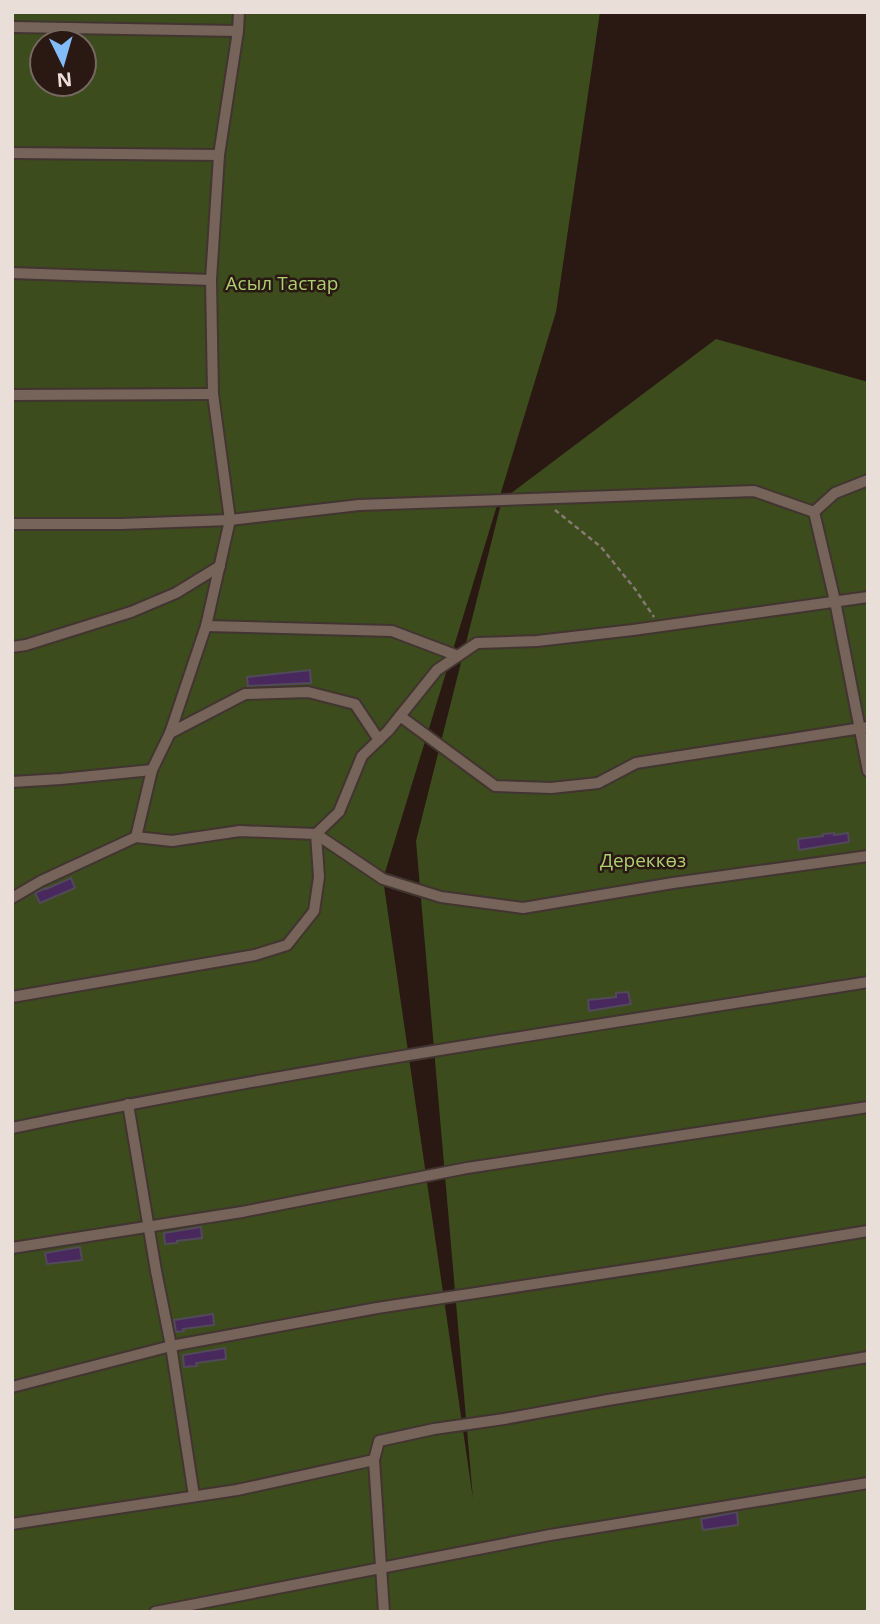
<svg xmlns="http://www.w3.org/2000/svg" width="880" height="1624" viewBox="0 0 880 1624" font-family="'Open Sans',sans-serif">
  <rect width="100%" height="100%" fill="#291912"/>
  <path fill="#3d4c1d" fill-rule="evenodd" d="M12,12H600L556,312L383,879L473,1499L416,841L502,500L716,339L868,382V1612H12ZM42,42H84V84H42Z"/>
  <g fill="#49295d" stroke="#524959" stroke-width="2">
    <polygon points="310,670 311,683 248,686 247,677"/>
    <polygon points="834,833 834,835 848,833 849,842 799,850 798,839 823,836 823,834"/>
    <polygon points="71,878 75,888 40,903 35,893 46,888 46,889"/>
    <polygon points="628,992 631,1004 589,1011 588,1000 616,997 616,993"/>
    <polygon points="201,1227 202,1238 177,1241 177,1243 165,1244 164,1233"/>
    <polygon points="80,1247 82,1260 47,1264 45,1253"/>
    <polygon points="213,1314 214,1325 183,1329 184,1331 176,1332 174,1320"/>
    <polygon points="225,1348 226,1359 196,1363 197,1366 184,1367 183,1355"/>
    <polygon points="737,1512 738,1525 703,1530 701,1519"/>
  </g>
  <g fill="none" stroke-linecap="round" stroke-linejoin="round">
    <defs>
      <g id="minor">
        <polyline points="12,27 238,31"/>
        <polyline points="12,153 219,155"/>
        <polyline points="12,273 211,280"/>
        <polyline points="12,395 213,394"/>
        <polyline points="814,512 835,601 868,771"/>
        <polyline points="814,512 835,493 868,480"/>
        <polyline points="12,524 120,524 230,520 359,505 754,491 814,512"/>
        <polyline points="868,597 633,630 537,641 477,643 437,670 388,731 362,756 339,812 316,834 383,879 441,897 523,908 673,883 868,856"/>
        <polyline points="206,626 392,631 458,656"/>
        <polyline points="12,647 26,645 131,612 176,593 220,566"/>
        <polyline points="400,716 495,786 551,788 598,783 636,763 868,727"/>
        <polyline points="170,733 245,694 308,692 355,704 379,740"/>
        <polyline points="12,782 61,779 152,770"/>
        <polyline points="136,837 152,770 170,733 206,626 230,520 213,394 211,280 219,155 238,31 239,12"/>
        <polyline points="12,898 41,881 136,837 172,841 240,831 316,834 319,877 314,911 287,945 255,955 12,997"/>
        <polyline points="128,1104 156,1271 171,1346 194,1496"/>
        <path d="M12,1128C295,1069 582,1028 868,982"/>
        <polyline points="12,1248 242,1212 467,1168 868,1107"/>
        <polyline points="12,1387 171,1346 377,1308 666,1264 868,1231"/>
        <polyline points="12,1524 237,1490 374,1460"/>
        <polyline points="155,1612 550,1535 868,1483"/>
        <polyline points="384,1612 374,1460 379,1441 434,1429 504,1419 608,1400 868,1357"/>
      </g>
    </defs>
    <use href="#minor" stroke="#413431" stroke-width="14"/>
    <polyline stroke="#867872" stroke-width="2.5" stroke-dasharray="5 3.5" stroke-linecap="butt" points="555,510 601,547 635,589 654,617"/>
    <use href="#minor" stroke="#766359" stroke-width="10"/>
  </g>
  <g text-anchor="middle" stroke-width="5" stroke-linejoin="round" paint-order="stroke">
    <g font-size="19" fill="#aece72" stroke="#291912">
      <text x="282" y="290">Асыл Тастар</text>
      <text x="643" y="867">Дереккөз</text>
    </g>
  </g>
  <rect width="880" height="1624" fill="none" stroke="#eaded9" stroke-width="28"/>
  <g transform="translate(63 63) rotate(175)"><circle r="33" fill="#291912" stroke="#766862" stroke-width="2"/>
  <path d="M0-5L12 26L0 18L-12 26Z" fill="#82bcfa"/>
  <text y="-10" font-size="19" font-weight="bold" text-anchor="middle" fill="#eaded9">N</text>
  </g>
</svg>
